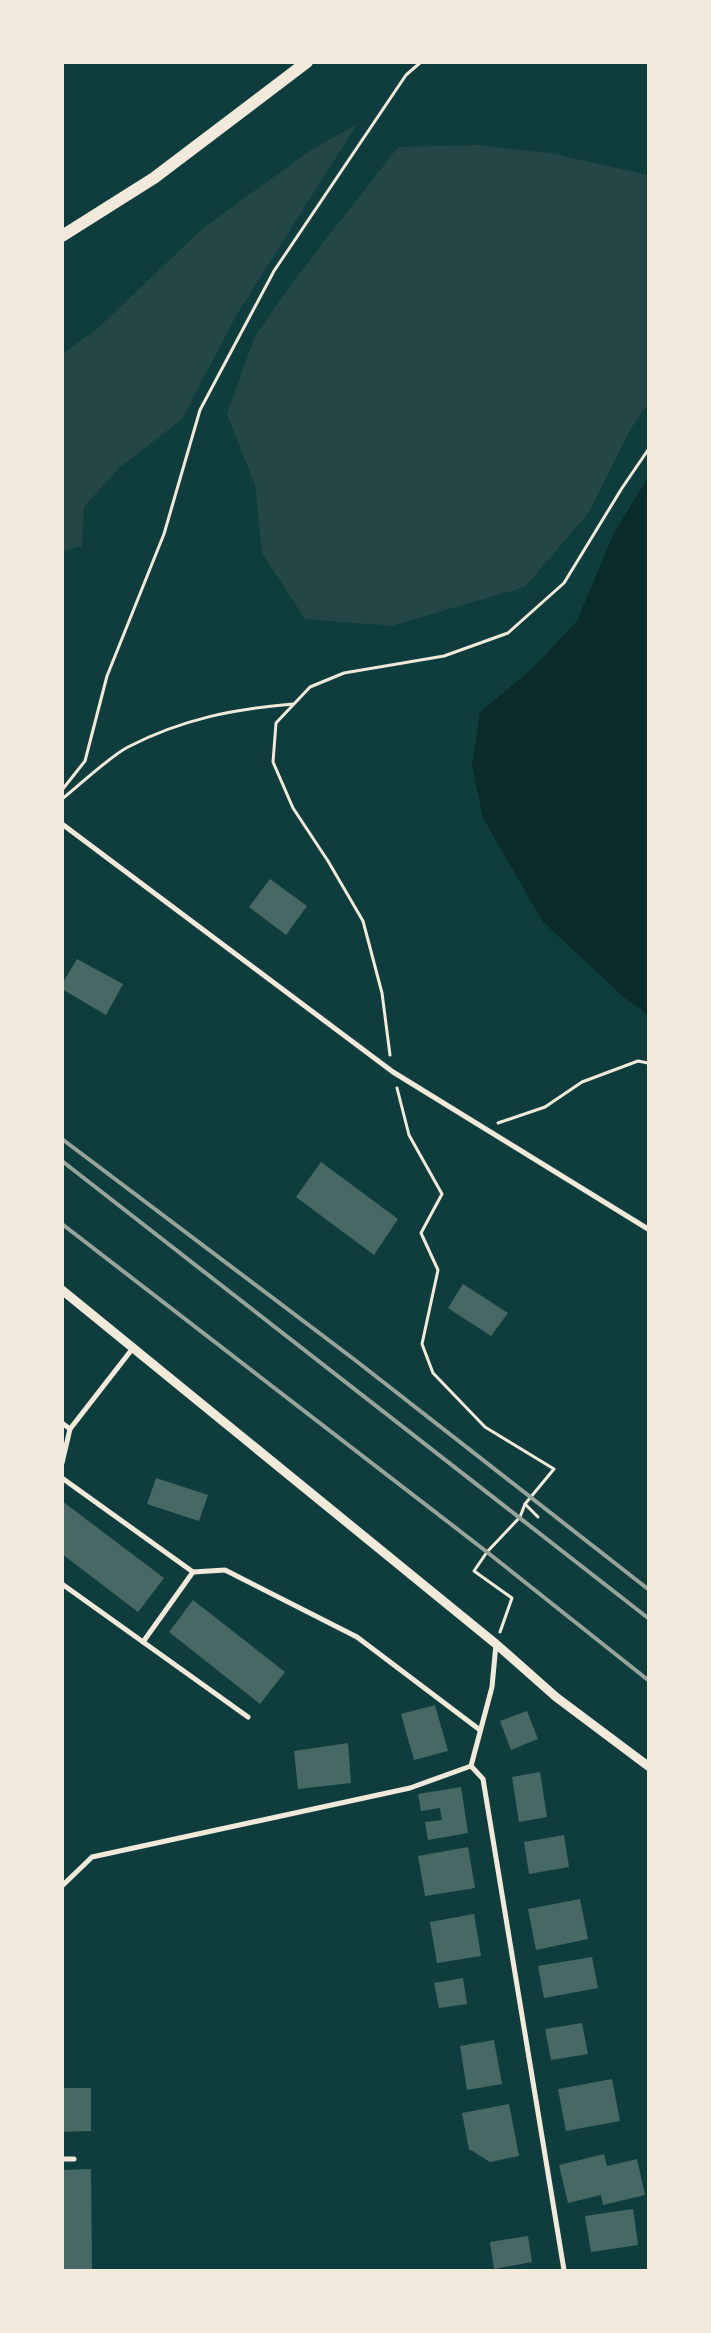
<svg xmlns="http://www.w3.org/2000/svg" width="711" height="2333" viewBox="0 0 711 2333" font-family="Inter,sans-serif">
  <rect width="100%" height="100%" fill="#0f3d3e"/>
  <g fill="#244646">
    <polygon points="357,124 237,314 182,419 118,469 84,507 82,546 63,551 63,353 96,330 202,229 311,150"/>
    <polygon points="478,145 555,154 648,175 648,404 630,430 589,512 525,587 391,626 305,619 262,553 255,485 227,414 255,336 298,275 398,147"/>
  </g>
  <polygon fill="#0a2a2b" points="648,478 648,1015 627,1000 543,922 483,818 472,765 480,712 532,669 577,621 614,533"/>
  <g fill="#486865">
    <polygon points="270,879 307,906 286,935 249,907"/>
    <polygon points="77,959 123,984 106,1015 62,989 62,984"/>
    <polygon points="321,1162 398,1219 374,1255 296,1197"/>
    <polygon points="463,1284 508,1313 491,1336 448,1308"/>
    <polygon points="156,1478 208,1495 199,1521 147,1504"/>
    <polygon points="62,1501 164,1578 138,1612 62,1554"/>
    <polygon points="193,1600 285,1672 260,1704 169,1632"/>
    <polygon points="435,1705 448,1751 414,1760 401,1714"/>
    <polygon points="527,1711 538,1739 511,1750 500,1721"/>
    <polygon points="348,1743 351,1783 298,1789 294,1751"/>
    <polygon points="540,1772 547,1817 519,1822 512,1777"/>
    <polygon points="461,1787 468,1833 428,1840 425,1822 442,1820 440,1808 421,1811 418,1794"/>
    <polygon points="564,1835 569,1867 529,1874 524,1842"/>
    <polygon points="468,1847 475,1888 425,1896 418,1856"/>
    <polygon points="580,1899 588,1939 536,1950 528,1909"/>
    <polygon points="474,1914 481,1956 437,1963 430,1922"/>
    <polygon points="592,1957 598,1988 544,1998 538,1966"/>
    <polygon points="463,1978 467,2004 439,2008 434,1983"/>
    <polygon points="582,2023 588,2054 551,2060 545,2029"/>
    <polygon points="494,2040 502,2084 467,2090 460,2046"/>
    <polygon points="612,2079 620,2121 566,2131 558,2089"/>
    <polygon points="62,2088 91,2088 91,2131 62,2132"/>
    <polygon points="509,2104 519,2156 490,2162 469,2149 462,2113"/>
    <polygon points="604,2154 607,2166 637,2159 645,2195 603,2205 601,2195 568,2203 559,2165"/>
    <polygon points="91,2169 92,2270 62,2270 62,2170"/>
    <polygon points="633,2209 638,2245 591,2252 585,2216"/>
    <polygon points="528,2236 532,2262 494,2269 490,2242"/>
  </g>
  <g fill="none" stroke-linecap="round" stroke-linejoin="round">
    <g stroke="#f1e9da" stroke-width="3">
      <polyline points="62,790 85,761 107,676 164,534 200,410 274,271 406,75 421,62"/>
      <path d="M62,799C81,784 109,757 128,747C182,719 234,709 293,704"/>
      <polyline points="390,1055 382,993 363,921 328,861 293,808 273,762 276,723 310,687 344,673 444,656 508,633 564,583 622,488 648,450"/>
      <polyline points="397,1088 409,1135 442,1194 421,1233 438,1270 422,1344 433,1373 485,1427 554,1469 525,1504 520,1517 487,1552 474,1571 512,1598 500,1632"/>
      <polyline points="498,1123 545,1107 582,1082 638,1061 648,1063"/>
      <polyline points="525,1504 538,1517"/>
    </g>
    <g stroke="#f1e9da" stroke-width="5">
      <polyline points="62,824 393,1072 648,1229"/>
      <polyline points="62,1423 70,1429"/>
      <polyline points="62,1463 70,1429 133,1348"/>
      <polyline points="62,1478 193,1572"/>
      <polyline points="62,1584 248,1717"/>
      <polyline points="143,1642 193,1572 225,1570 357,1637 480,1730"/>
      <polyline points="471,1766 483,1779 564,2270"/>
      <polyline points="62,1886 92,1857 410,1788 471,1766 492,1687 496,1644"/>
      <polyline points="62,2159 74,2159"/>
    </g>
    <polyline stroke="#f1e9da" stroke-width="9" points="62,1290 496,1644 556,1697 648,1766"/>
    <polyline stroke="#f1e9da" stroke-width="12" points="62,236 154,178 307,62"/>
    <g stroke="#97a49c" stroke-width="4">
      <polyline points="62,1139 355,1360 648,1589"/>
      <polyline points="62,1161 648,1618"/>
      <polyline points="62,1224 487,1552 648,1680"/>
    </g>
  </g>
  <rect width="711" height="2333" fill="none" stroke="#f1e9da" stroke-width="128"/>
</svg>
